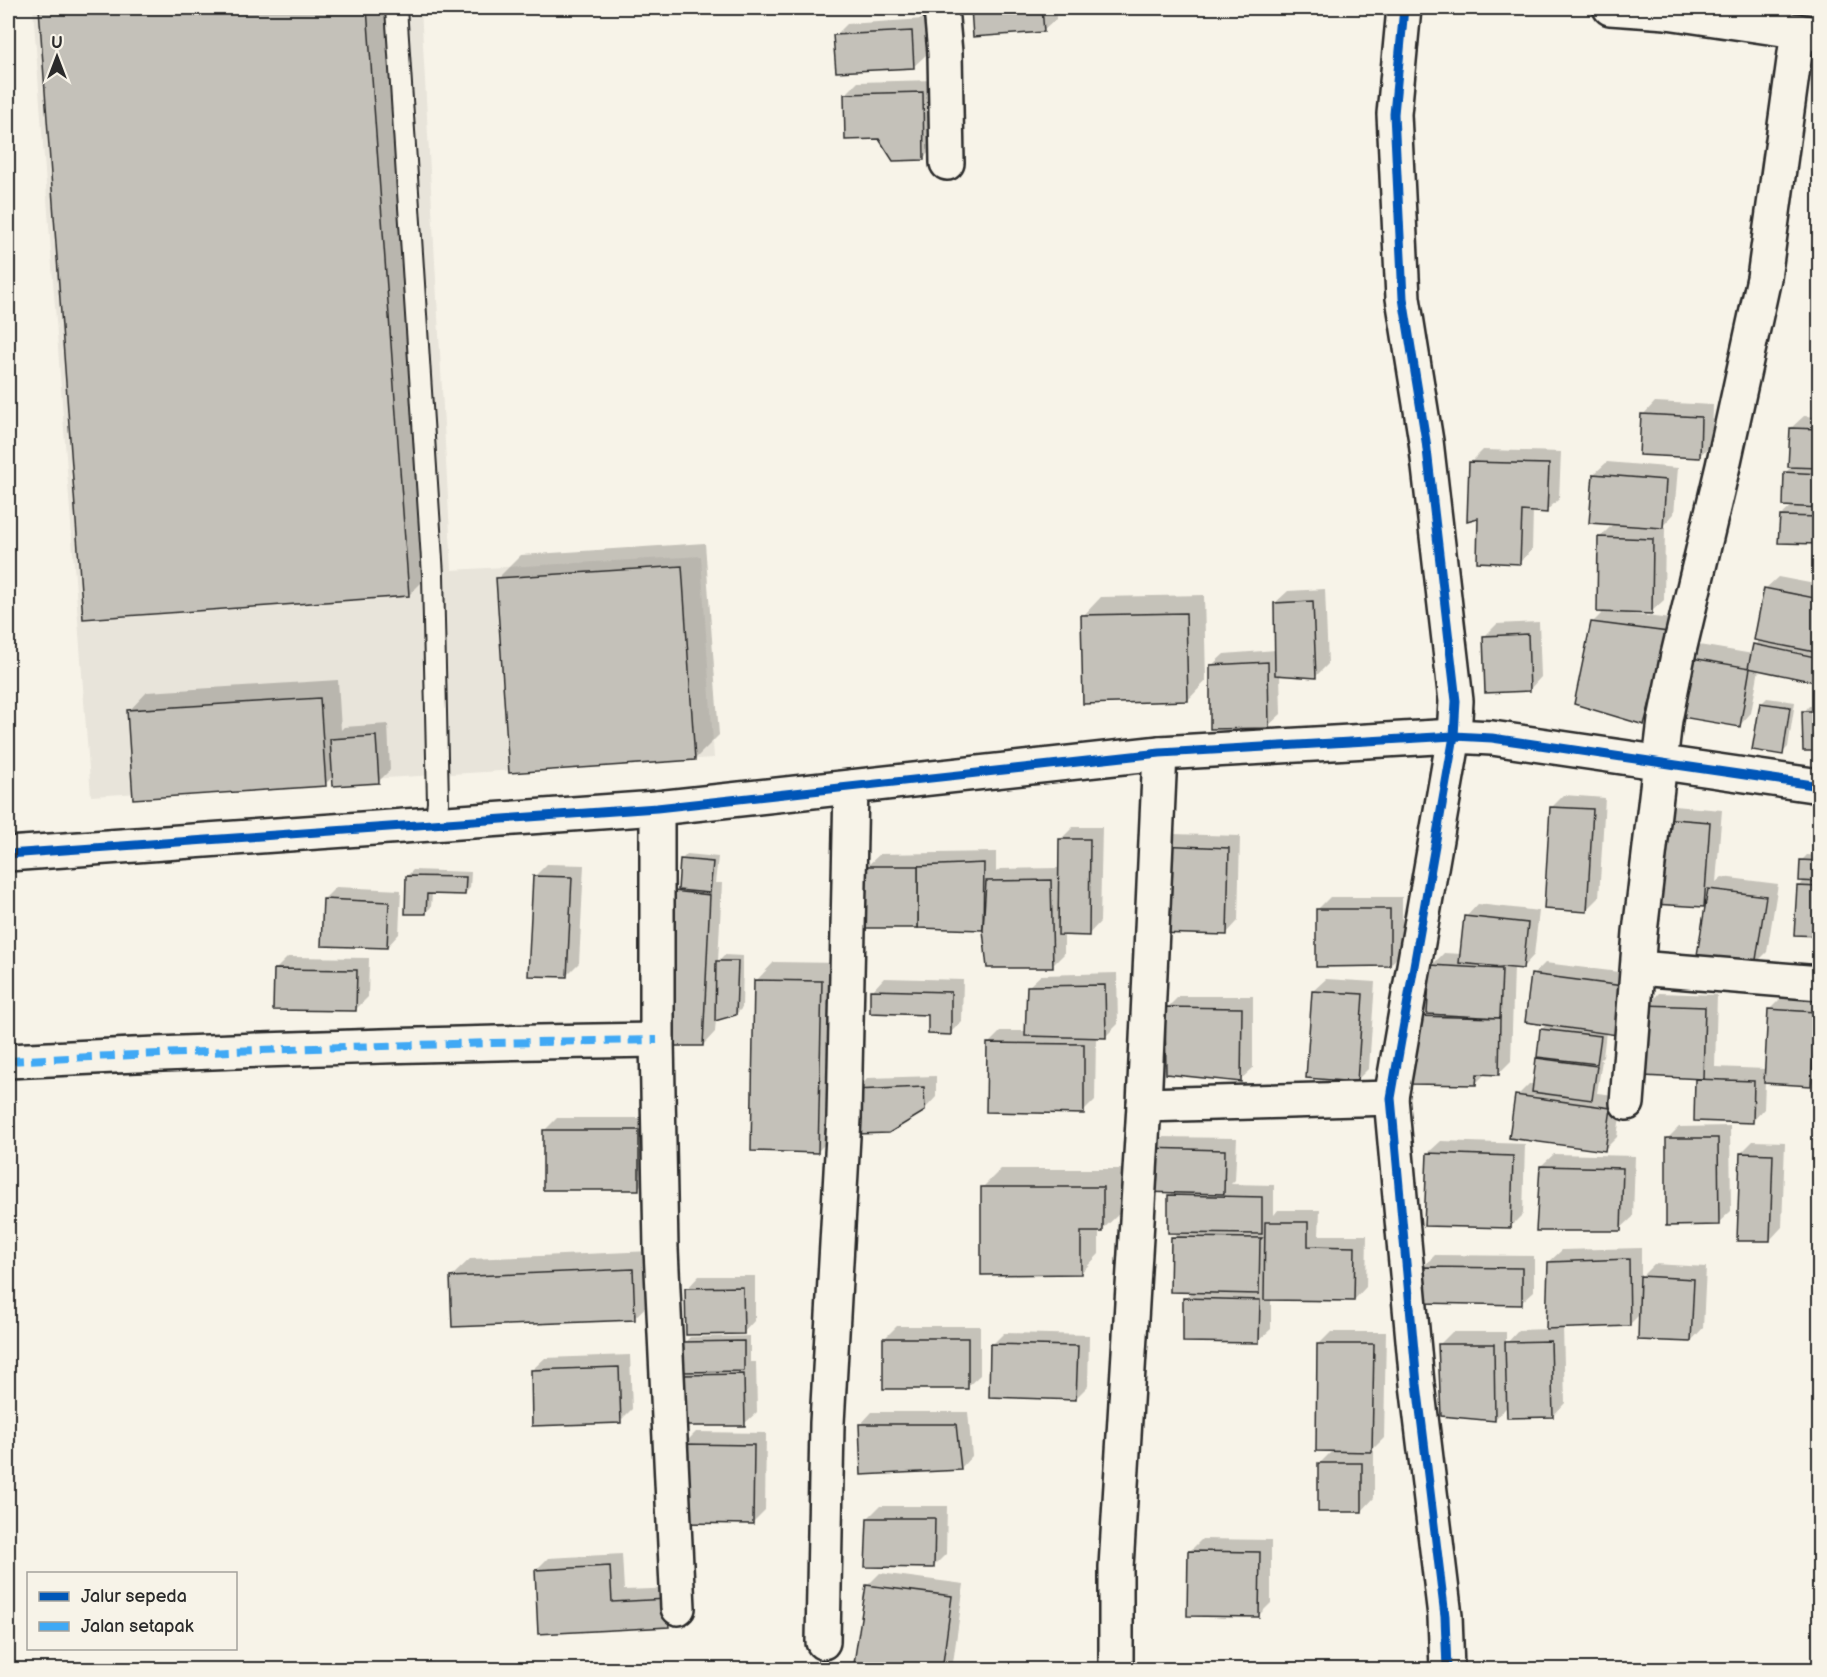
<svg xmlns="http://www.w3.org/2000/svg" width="1827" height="1677" viewBox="0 0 1827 1677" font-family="'Balsamiq Sans',sans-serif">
  <rect width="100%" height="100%" fill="#f7f3e8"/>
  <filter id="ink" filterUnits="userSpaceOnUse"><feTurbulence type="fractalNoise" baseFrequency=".0167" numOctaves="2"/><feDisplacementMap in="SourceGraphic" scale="12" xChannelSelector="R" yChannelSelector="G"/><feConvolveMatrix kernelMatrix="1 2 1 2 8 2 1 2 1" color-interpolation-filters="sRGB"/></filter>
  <g filter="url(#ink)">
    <polygon fill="#e8e4da" points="33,8 421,8 452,570 701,556 714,758 91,796"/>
    <g fill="#0003">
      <polygon points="40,8 393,8 433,571 409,595 84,618"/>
      <polygon points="972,8 1055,8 1056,19 1043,31 974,35"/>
      <polygon points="924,19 926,55 913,67 835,36 847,24"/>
      <polygon points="934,80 936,146 923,158 880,138 846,94 858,82"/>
      <polygon points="1655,402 1713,405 1712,444 1699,456 1643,415"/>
      <polygon points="1804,416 1820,417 1820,543 1781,516 1793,505 1786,472 1793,465 1791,428"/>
      <polygon points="1483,450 1561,452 1559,499 1546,511 1533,510 1532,550 1520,562 1480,516 1471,462"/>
      <polygon points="1607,462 1678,468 1674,514 1662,527 1665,527 1664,600 1651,612 1629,611 1629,614 1679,620 1656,711 1644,723 1592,623 1604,611 1599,538 1614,523 1594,474"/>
      <polygon points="705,543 719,735 695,759 497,579 521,555"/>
      <polygon points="1778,577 1820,585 1820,681 1759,669 1751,713 1739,726 1687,657 1699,645 1753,654 1755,645 1760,640 1765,589"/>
      <polygon points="1325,589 1328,664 1316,676 1280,674 1281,714 1268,726 1211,666 1224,654 1276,650 1275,603 1288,591"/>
      <polygon points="1204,595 1206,681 1188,700 1083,616 1101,597"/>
      <polygon points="1539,622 1541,677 1529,690 1485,636 1497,624"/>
      <polygon points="338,680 341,730 344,727 388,724 390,770 378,782 334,775 325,784 129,711 147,692"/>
      <polygon points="1767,698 1795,702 1788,747 1782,753 1761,704"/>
      <polygon points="1809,706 1820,706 1820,750 1804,712"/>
      <polygon points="1564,795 1605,798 1599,898 1587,910 1551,808"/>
      <polygon points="1674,806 1722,810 1716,882 1722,877 1778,884 1767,952 1754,965 1707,901 1703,906 1662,819"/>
      <polygon points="1073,827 1102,827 1100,922 1088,935 1064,934 1064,954 1052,966 984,929 867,927 867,866 880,854 996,852 996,872 1000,869 1060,868 1061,839"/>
      <polygon points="1172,834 1240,836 1238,921 1226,934 1157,932"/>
      <polygon points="687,854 718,857 715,883 722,883 718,961 724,955 743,956 742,1008 736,1014 716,1019 715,1032 703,1045 675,892 679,888 681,860"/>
      <polygon points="1807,855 1820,856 1820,935 1799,886 1805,880 1801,861"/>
      <polygon points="547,864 584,865 579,963 566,976 535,876"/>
      <polygon points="413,870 471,872 470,888 464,894 432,893 431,907 425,913 407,876"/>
      <polygon points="336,887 401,890 399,934 387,947 324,899"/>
      <polygon points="1330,897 1402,897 1402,952 1390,965 1318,909"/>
      <polygon points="1478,904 1539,911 1534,955 1522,968 1514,967 1511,1061 1498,1074 1486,1073 1475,1084 1413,1017 1426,1004 1429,1004 1431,966 1444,953 1462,954 1466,917"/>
      <polygon points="288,957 369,958 368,997 356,1009 275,970"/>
      <polygon points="774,962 840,963 836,1133 818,1151 756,981"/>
      <polygon points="1545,963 1635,974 1606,1032 1603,1057 1600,1060 1602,1060 1597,1093 1623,1096 1617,1137 1605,1149 1517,1096 1529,1084 1534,1084 1541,1030 1547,1024 1533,975"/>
      <polygon points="1117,973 1118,1024 1105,1037 1096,1037 1095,1100 1083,1112 989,1043 1001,1031 1027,1031 1028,987 1041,975"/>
      <polygon points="884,978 963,980 962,1021 950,1033 930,1013 872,991"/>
      <polygon points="1326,979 1375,982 1369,1068 1357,1080 1313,991"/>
      <polygon points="1659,993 1717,995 1715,1067 1766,1069 1770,1009 1782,997 1820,999 1820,1076 1811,1084 1765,1082 1764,1109 1752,1122 1696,1120 1697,1077 1647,1006"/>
      <polygon points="1179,996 1253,996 1253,1068 1240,1080 1167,1008"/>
      <polygon points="936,1076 936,1097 924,1110 856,1091 868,1078"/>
      <polygon points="557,1118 650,1118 650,1176 638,1188 545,1130"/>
      <polygon points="1730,1126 1731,1211 1718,1223 1667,1139 1679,1127"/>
      <polygon points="1158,1137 1237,1138 1235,1180 1231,1184 1274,1185 1274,1215 1278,1210 1320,1210 1319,1235 1367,1235 1366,1287 1354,1300 1271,1298 1271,1329 1258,1341 1185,1299 1192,1291 1173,1238 1179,1231 1170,1196 1174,1191 1145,1191"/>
      <polygon points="1441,1141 1525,1144 1523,1214 1510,1227 1428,1153"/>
      <polygon points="1753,1141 1785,1142 1782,1227 1770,1240 1741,1153"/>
      <polygon points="1554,1154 1635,1156 1633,1217 1620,1229 1541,1166"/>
      <polygon points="1001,1169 1121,1169 1121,1212 1102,1230 1099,1230 1099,1254 1081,1273 982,1188"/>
      <polygon points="1641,1248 1641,1277 1654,1264 1706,1267 1703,1328 1691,1341 1640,1314 1630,1324 1563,1327 1565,1403 1553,1416 1509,1405 1494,1420 1440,1344 1452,1332 1506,1332 1506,1344 1519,1330 1548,1329 1549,1262 1562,1250"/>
      <polygon points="651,1251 653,1300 634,1318 451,1277 470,1259"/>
      <polygon points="1435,1255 1534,1256 1534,1291 1521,1303 1423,1267"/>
      <polygon points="699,1276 755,1276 755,1320 743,1333 687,1289"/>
      <polygon points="897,1326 980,1326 980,1375 967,1387 885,1338"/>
      <polygon points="1331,1332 1386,1332 1384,1438 1371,1451 1374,1451 1374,1498 1362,1511 1319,1464 1333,1450 1319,1344"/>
      <polygon points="1004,1333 1089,1335 1088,1386 1076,1398 992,1345"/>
      <polygon points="750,1336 750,1362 756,1362 757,1412 744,1424 684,1375 689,1370 684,1343 690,1337"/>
      <polygon points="630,1355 632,1409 620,1421 532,1370 545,1358"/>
      <polygon points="872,1412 968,1412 972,1456 960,1469 860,1425"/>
      <polygon points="696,1432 766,1433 765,1510 752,1523 684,1444"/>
      <polygon points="880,1506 947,1506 946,1554 933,1567 868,1518"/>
      <polygon points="1202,1539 1271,1540 1271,1603 1258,1616 1189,1552"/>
      <polygon points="622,1554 624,1590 679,1588 681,1613 668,1626 536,1570 548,1558"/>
      <polygon points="880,1573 964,1584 952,1670 854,1670 867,1586"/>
    </g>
    <g fill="#c4c1b9" stroke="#2b2b2b" stroke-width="1.5">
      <polygon points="39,8 367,8 409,596 83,619"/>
      <polygon points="971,8 1042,8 1044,32 973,37"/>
      <polygon points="912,31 914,68 836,72 833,35"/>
      <polygon points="923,92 924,160 893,161 879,139 845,140 844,94"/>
      <polygon points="1641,414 1701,417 1700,458 1639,455"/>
      <polygon points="1790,428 1820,429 1820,468 1788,467"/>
      <polygon points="1469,462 1549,464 1547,513 1522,511 1520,564 1477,562 1478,518 1467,521"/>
      <polygon points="1784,472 1820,474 1820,508 1783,506"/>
      <polygon points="1593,474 1666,480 1663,528 1589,523"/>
      <polygon points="1780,516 1820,517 1820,544 1778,543"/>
      <polygon points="1598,537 1653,539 1652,614 1597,612"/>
      <polygon points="682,566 695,760 509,773 496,578"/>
      <polygon points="1764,588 1820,599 1820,653 1754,640"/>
      <polygon points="1313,601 1316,678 1275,675 1274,603"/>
      <polygon points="1186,613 1188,701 1083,704 1081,615"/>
      <polygon points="1591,622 1668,632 1644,725 1574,704"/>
      <polygon points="1528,634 1530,691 1485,693 1483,636"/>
      <polygon points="1753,644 1820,658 1820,683 1748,668"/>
      <polygon points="1686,657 1750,668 1740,727 1676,716"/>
      <polygon points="1268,662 1269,728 1210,729 1210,665"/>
      <polygon points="320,698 326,786 133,799 127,710"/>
      <polygon points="1760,703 1790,707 1783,755 1752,750"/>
      <polygon points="1802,711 1820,711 1820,751 1803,751"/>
      <polygon points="376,736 379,783 333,786 330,739"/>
      <polygon points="1550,807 1593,809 1587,912 1544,909"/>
      <polygon points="1661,818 1710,822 1704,907 1653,904"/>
      <polygon points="1059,839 1090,839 1089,936 1058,935"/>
      <polygon points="1158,845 1229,848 1227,935 1155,933"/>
      <polygon points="680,859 713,862 710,893 678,890"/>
      <polygon points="1800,860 1820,861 1820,882 1799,881"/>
      <polygon points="984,863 983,930 918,928 918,866"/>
      <rect x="866" y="866" width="52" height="62"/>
      <polygon points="406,876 466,877 465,895 427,894 426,914 405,914"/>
      <polygon points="533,876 572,877 567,977 528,976"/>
      <polygon points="1051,880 1053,968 987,968 983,930 986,881"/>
      <polygon points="1797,886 1820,887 1820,936 1794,935"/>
      <polygon points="1708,889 1766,896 1755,966 1696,961"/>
      <polygon points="673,891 710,895 703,1046 668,1046"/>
      <polygon points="323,899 389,902 387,948 321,946"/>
      <polygon points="1316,909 1390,909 1390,966 1316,967"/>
      <polygon points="1464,916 1528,923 1523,969 1459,963"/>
      <polygon points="716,961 738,961 736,1015 715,1021"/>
      <polygon points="1430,965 1502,969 1500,1018 1427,1014"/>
      <polygon points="274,969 357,970 356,1011 273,1010"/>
      <polygon points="1531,974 1623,986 1617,1035 1525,1022"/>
      <polygon points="754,980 822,981 818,1153 751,1151"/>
      <polygon points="1105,985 1106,1038 1025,1036 1027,986"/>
      <polygon points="870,990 951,992 951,1035 928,1034 928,1015 870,1013"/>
      <polygon points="1312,991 1363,994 1357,1082 1306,1078"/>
      <polygon points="1645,1005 1705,1007 1703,1079 1643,1076"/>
      <polygon points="1165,1007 1242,1008 1241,1082 1166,1074"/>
      <polygon points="1768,1009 1816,1012 1811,1086 1764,1083"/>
      <polygon points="1412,1016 1500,1018 1499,1075 1477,1074 1476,1085 1410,1084"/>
      <polygon points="1540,1029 1601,1036 1597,1064 1537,1057"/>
      <polygon points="987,1043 1084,1044 1084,1114 986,1112"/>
      <polygon points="1536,1058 1597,1066 1592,1100 1532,1092"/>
      <polygon points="1695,1079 1754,1081 1753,1123 1694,1121"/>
      <polygon points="924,1087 925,1111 889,1133 856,1134 854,1090"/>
      <polygon points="1515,1095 1611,1108 1605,1151 1509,1138"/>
      <rect x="543" y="1130" width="96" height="60"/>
      <polygon points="1666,1138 1718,1138 1719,1225 1666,1226"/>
      <polygon points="1144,1148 1225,1150 1224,1194 1143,1192"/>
      <polygon points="1427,1153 1513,1156 1511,1228 1424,1226"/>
      <polygon points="1740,1153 1773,1154 1770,1241 1737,1241"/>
      <polygon points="1540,1166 1623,1168 1621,1231 1536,1231"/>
      <polygon points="981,1187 1103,1187 1103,1232 1081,1232 1081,1274 981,1275"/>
      <polygon points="1168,1195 1262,1197 1262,1234 1168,1233"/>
      <polygon points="1265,1222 1308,1222 1308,1246 1355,1247 1354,1301 1264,1300"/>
      <polygon points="1171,1237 1262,1238 1260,1240 1259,1294 1170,1292"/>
      <polygon points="1629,1259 1630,1326 1546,1329 1548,1262"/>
      <polygon points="1421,1267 1522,1268 1522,1305 1421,1303"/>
      <polygon points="633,1269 635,1320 452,1327 450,1277"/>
      <polygon points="1640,1276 1694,1279 1691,1342 1638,1340"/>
      <polygon points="743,1287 744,1334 686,1335 685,1288"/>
      <polygon points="1183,1298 1260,1300 1259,1343 1183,1342"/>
      <rect x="883" y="1338" width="85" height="51"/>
      <polygon points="744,1341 744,1371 683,1372 683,1342"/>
      <polygon points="1551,1341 1553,1417 1507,1418 1505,1342"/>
      <polygon points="990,1344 1078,1346 1076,1400 989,1397"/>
      <polygon points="1317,1344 1374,1344 1372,1452 1316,1451"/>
      <polygon points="1438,1344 1494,1344 1495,1421 1441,1416"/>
      <polygon points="619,1367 621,1423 532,1426 531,1370"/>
      <polygon points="744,1374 745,1426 683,1426 683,1375"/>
      <polygon points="859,1424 956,1424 961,1470 861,1475"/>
      <polygon points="683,1444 754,1445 753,1524 680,1523"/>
      <rect x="1318" y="1463" width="44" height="49"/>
      <polygon points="867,1518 935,1518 934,1568 865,1567"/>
      <polygon points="1188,1551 1260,1552 1259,1617 1187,1616"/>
      <polygon points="610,1566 612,1602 667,1599 669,1627 538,1634 535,1570"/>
      <polygon points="866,1585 952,1596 942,1670 853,1670"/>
    </g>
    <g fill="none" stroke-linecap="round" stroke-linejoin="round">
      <defs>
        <polyline id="lane" points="396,8 433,575 438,803 435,824"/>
        <g id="street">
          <polyline points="941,8 945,53 947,163"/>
          <polyline points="1404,8 1394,114 1403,298 1426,441 1456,701 1454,736 1391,1098 1417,1384 1445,1616 1447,1670"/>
          <polyline points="1610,8 1667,12"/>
          <polyline points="1667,8 1667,12 1818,34"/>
          <polyline points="657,808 657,1040 661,1249 678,1608"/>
          <polyline points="8,854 657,808 1160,753 1454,736 1492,738 1820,786"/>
          <polyline points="1638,968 1820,983"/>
          <path d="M8,1061C224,1050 441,1043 657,1040"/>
          <polyline points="1627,1103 1640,932 1665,720 1678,655 1723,466 1764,278 1798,31"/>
          <polyline points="1144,1105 1391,1098"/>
          <polyline points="823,1642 827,1423 844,1118 851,787"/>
          <polyline points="1116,1670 1116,1567 1144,1105 1160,753"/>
        </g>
      </defs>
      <use href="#lane" stroke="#2b2b2b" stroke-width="24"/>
      <use href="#street" stroke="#2b2b2b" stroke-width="38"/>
      <use href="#lane" stroke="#f7f3e8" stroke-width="20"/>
      <use href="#street" stroke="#f7f3e8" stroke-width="33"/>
      <path stroke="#3fa9f5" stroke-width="8" stroke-dasharray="15 8" stroke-linecap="butt" d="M8,1061C224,1050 441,1043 657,1040"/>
      <defs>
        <g id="cycleway">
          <polyline points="1404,8 1394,114 1403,298 1426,441 1456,701 1454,736 1391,1098 1417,1384 1445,1616 1447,1670"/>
          <polyline points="8,854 657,808 1160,753 1454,736 1492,738 1820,786"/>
        </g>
      </defs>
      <use href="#cycleway" stroke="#f7f3e8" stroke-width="13"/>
      <use href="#cycleway" stroke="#0057b8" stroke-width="9"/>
    </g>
  </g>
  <rect width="1827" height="1677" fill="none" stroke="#f7f3e8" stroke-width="30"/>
  <rect x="15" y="15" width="1797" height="1647" fill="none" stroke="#2b2b2b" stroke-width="2" filter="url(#ink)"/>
  <rect x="27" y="1572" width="210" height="78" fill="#f7f3e8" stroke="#a5a39c" stroke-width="1.5"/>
  <rect x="39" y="1592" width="30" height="9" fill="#0057b8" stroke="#a5a39c" stroke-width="1.5"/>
  <text x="81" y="1602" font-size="18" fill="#2b2b2b">Jalur sepeda</text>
  <rect x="39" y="1622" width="30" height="9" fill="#3fa9f5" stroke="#a5a39c" stroke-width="1.5"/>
  <text x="81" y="1632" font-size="18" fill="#2b2b2b">Jalan setapak</text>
  <g transform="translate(57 57)" stroke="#f7f3e8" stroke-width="4.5" paint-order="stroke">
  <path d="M0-4.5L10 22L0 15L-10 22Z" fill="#2b2b2b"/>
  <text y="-9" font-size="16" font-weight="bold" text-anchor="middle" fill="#2b2b2b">U</text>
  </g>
</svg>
